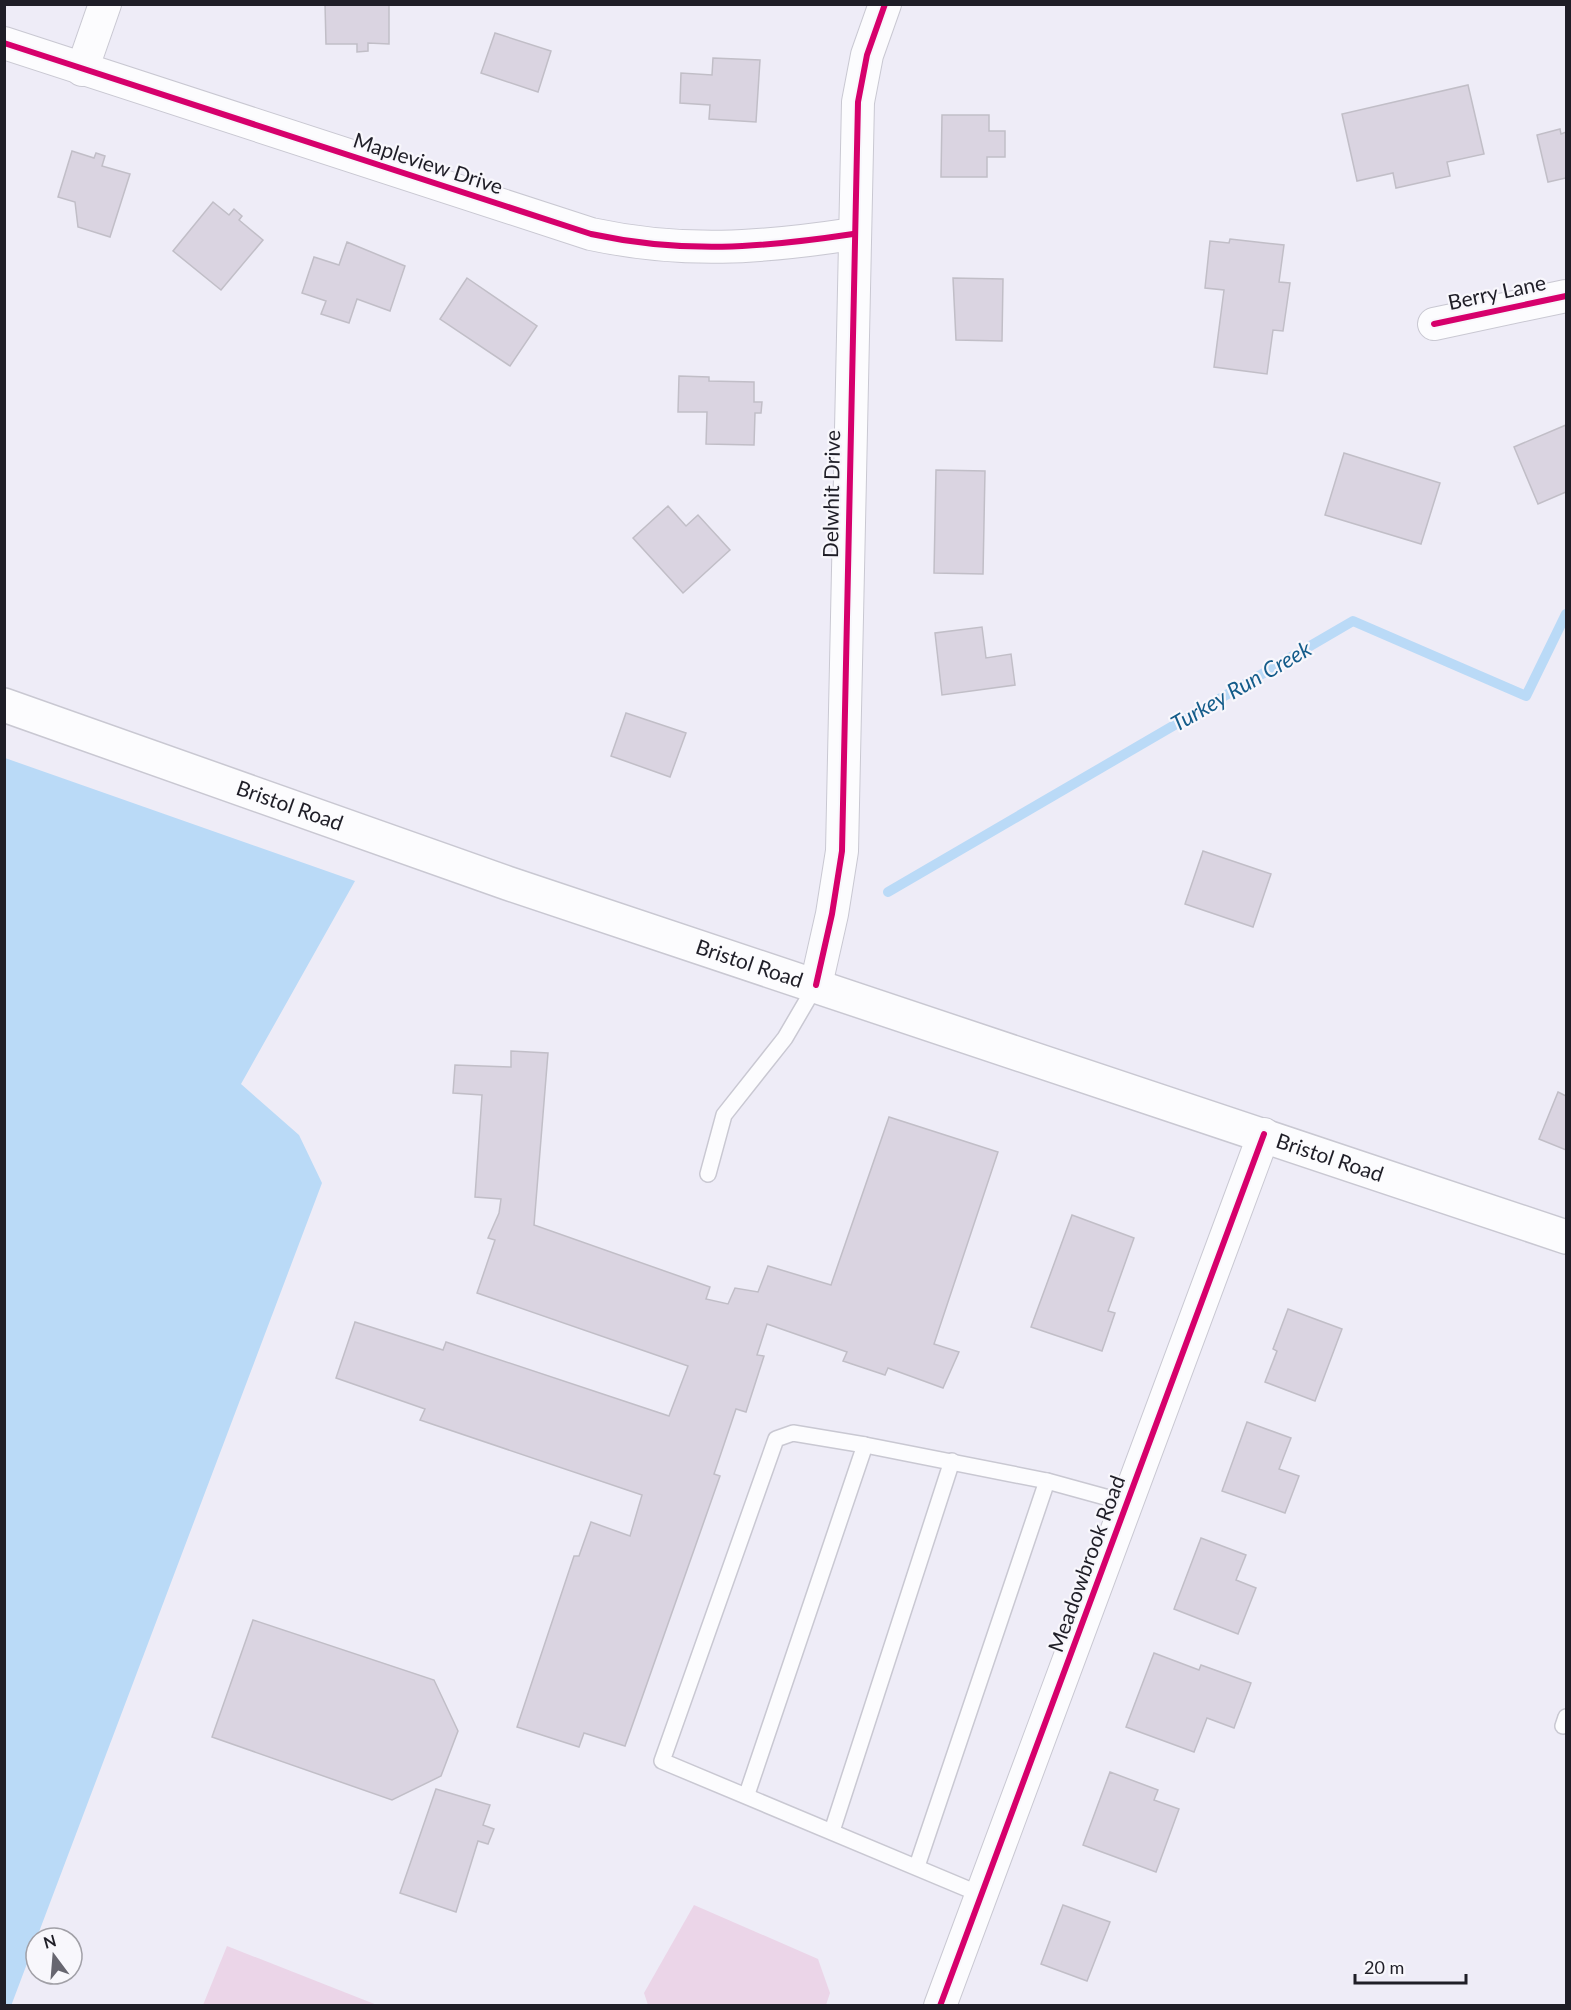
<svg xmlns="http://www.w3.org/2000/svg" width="1571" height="2010" viewBox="0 0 1571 2010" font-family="Lato,sans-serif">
  <rect width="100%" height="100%" fill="#eeecf7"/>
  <g fill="#ebd5e8">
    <polygon points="694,1905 818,1959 830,1993 826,2005 648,2005 644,1993"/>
    <polygon points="227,1946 377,2005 203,2005"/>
  </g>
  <polygon fill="#badaf7" points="5,758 355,881 241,1084 299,1135 322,1183 11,2006 4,2005"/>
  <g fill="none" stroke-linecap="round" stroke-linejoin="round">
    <polyline stroke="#badaf7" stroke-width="10" points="888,892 1353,621 1526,696 1566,614"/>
  </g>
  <g fill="#dad4e1" stroke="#c1bec7" stroke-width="1.5">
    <polygon points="325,4 389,4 389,44 368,43 368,51 357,52 357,44 326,44"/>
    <polygon points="495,33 551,51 538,92 481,73"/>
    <polygon points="713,58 760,60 756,122 709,119 710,105 680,103 681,73 712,75"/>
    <polygon points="1468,85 1484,154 1447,162 1450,176 1396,188 1393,173 1357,181 1342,114"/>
    <polygon points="942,115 989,115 989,131 1005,131 1005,157 987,157 987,177 941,177"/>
    <polygon points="1560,129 1561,134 1566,132 1566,178 1548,182 1537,135"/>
    <polygon points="72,151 94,158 96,153 105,156 102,166 130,174 110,237 78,227 75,202 58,197"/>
    <polygon points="213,202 229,215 234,209 242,216 239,220 263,240 221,290 173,251"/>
    <polygon points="1230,239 1284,245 1279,282 1290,283 1283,331 1273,330 1267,374 1214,367 1224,290 1205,288 1210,241 1229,243"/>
    <polygon points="347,242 405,266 390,311 357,299 349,323 321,314 326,301 302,293 314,257 339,265"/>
    <polygon points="467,278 537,326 510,366 440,319"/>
    <polygon points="953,278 1003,279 1002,341 956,340"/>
    <polygon points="679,376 709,377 709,381 754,382 754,402 762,402 761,413 755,413 754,445 706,444 707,412 678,412"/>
    <polygon points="1566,425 1566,492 1538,504 1514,447"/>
    <polygon points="1344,453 1440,483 1421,544 1325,515"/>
    <polygon points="936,470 985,471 983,574 934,573"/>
    <polygon points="668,506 686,526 698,515 730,550 683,593 633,538"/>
    <polygon points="982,627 986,658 1011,654 1015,685 942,695 935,633"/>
    <polygon points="626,713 686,733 670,777 611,756"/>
    <polygon points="1203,851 1271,874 1253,927 1185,904"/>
    <polygon points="511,1051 548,1053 534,1225 710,1287 706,1299 728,1304 735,1288 758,1292 768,1266 831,1285 889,1117 998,1152 934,1344 959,1352 943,1388 888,1368 885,1375 843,1361 847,1352 767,1324 757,1355 764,1356 746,1412 736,1409 714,1474 720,1476 625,1746 584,1733 579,1747 517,1727 574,1556 579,1556 591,1522 630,1536 642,1495 420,1420 425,1409 336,1378 355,1322 443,1350 446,1342 669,1416 688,1366 477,1293 495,1240 488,1238 499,1213 501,1199 475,1197 482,1095 453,1093 455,1065 511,1067"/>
    <polygon points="1558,1092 1566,1096 1566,1150 1539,1139"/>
    <polygon points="1072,1215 1134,1238 1108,1311 1115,1313 1102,1351 1031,1327"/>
    <polygon points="1288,1309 1342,1329 1315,1401 1265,1382 1277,1351 1273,1349"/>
    <polygon points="1247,1422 1291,1438 1279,1469 1299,1476 1285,1513 1222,1491"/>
    <polygon points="1201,1538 1246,1555 1236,1580 1256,1588 1238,1634 1174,1609"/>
    <polygon points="253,1620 434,1680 458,1731 441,1776 392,1800 212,1737"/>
    <polygon points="1154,1653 1199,1670 1201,1665 1251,1683 1234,1728 1207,1718 1194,1752 1126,1727"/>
    <polygon points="1110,1772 1158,1790 1154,1800 1179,1809 1156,1872 1083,1845"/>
    <polygon points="436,1789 490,1805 483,1825 494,1829 488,1844 478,1841 456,1912 400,1893"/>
    <polygon points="1063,1905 1110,1922 1087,1981 1041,1964"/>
  </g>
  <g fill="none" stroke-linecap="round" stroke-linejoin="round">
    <defs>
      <g id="service">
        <polyline points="708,1174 724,1115 785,1038 816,985"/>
        <polyline points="1563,1726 1566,1717"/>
        <polyline points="747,1794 865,1445"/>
        <polyline points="832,1831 952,1461"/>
        <polyline points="917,1866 1047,1481"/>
        <polyline points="982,1895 662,1761 776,1439 793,1433 865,1445 1047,1481 1127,1503"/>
      </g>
      <g id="minor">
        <path d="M4,43L591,234C684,254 760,248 853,234"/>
        <polyline points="82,70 105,4"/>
        <polyline points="1434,324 1566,296"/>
        <polyline points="816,985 832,914 842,851 858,102 867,55 885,4"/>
        <polyline points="940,2006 1264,1134"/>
      </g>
      <g id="secondary">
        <path id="s1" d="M4,705L507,883L1566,1237"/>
      </g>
    </defs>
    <use href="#service" stroke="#c9c8d2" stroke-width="18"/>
    <use href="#minor" stroke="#c9c8d2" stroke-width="34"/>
    <use href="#secondary" stroke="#c9c8d2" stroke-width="36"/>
    <use href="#service" stroke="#fcfcfe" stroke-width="15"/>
    <use href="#minor" stroke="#fcfcfe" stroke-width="32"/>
    <use href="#secondary" stroke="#fcfcfe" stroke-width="33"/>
    <defs>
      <g id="cycleway">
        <path d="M4,43L591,234C684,254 760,248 853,234"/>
        <polyline points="1434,324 1566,296"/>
        <polyline points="816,985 832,914 842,851 858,102 867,55 885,4"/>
        <polyline points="940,2006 1264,1134"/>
      </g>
    </defs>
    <use href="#cycleway" stroke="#f8f7fc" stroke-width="10"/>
    <use href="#cycleway" stroke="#d6006c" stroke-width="6"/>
  </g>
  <g text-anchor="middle" stroke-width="4.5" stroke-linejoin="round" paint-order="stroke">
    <g font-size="21" fill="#1f1e27" stroke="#f8f7fc">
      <text transform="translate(428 164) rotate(18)" y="7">Mapleview Drive</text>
      <text transform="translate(1497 293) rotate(-12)" y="7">Berry Lane</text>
      <text transform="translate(832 494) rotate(-89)" y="7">Delwhit Drive</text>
      <text dy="7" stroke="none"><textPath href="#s1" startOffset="303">Bristol Road</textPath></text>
      <text dy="7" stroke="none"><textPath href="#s1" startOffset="789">Bristol Road</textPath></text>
      <text dy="7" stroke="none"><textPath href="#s1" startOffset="1401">Bristol Road</textPath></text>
      <text transform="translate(1087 1564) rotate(-70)" y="7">Meadowbrook Road</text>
    </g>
    <g font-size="22" font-style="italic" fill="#145c8a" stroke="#f8f7fc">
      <text transform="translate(1241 686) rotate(-30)" y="8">Turkey Run Creek</text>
    </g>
  </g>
  <rect width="1571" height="2010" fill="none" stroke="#1f1e27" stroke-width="12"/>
  <g transform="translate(54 1956) rotate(344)"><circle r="28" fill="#f8f7fc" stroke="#a1a0a7" stroke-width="1.5"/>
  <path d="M0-4.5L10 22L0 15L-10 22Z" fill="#676670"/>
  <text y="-9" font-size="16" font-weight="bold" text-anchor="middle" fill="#1f1e27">N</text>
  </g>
  <path d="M1355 1974v9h111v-9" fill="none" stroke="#1f1e27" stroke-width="3"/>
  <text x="1364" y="1974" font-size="18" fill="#1f1e27" stroke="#f8f7fc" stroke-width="4.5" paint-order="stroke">20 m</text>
</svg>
